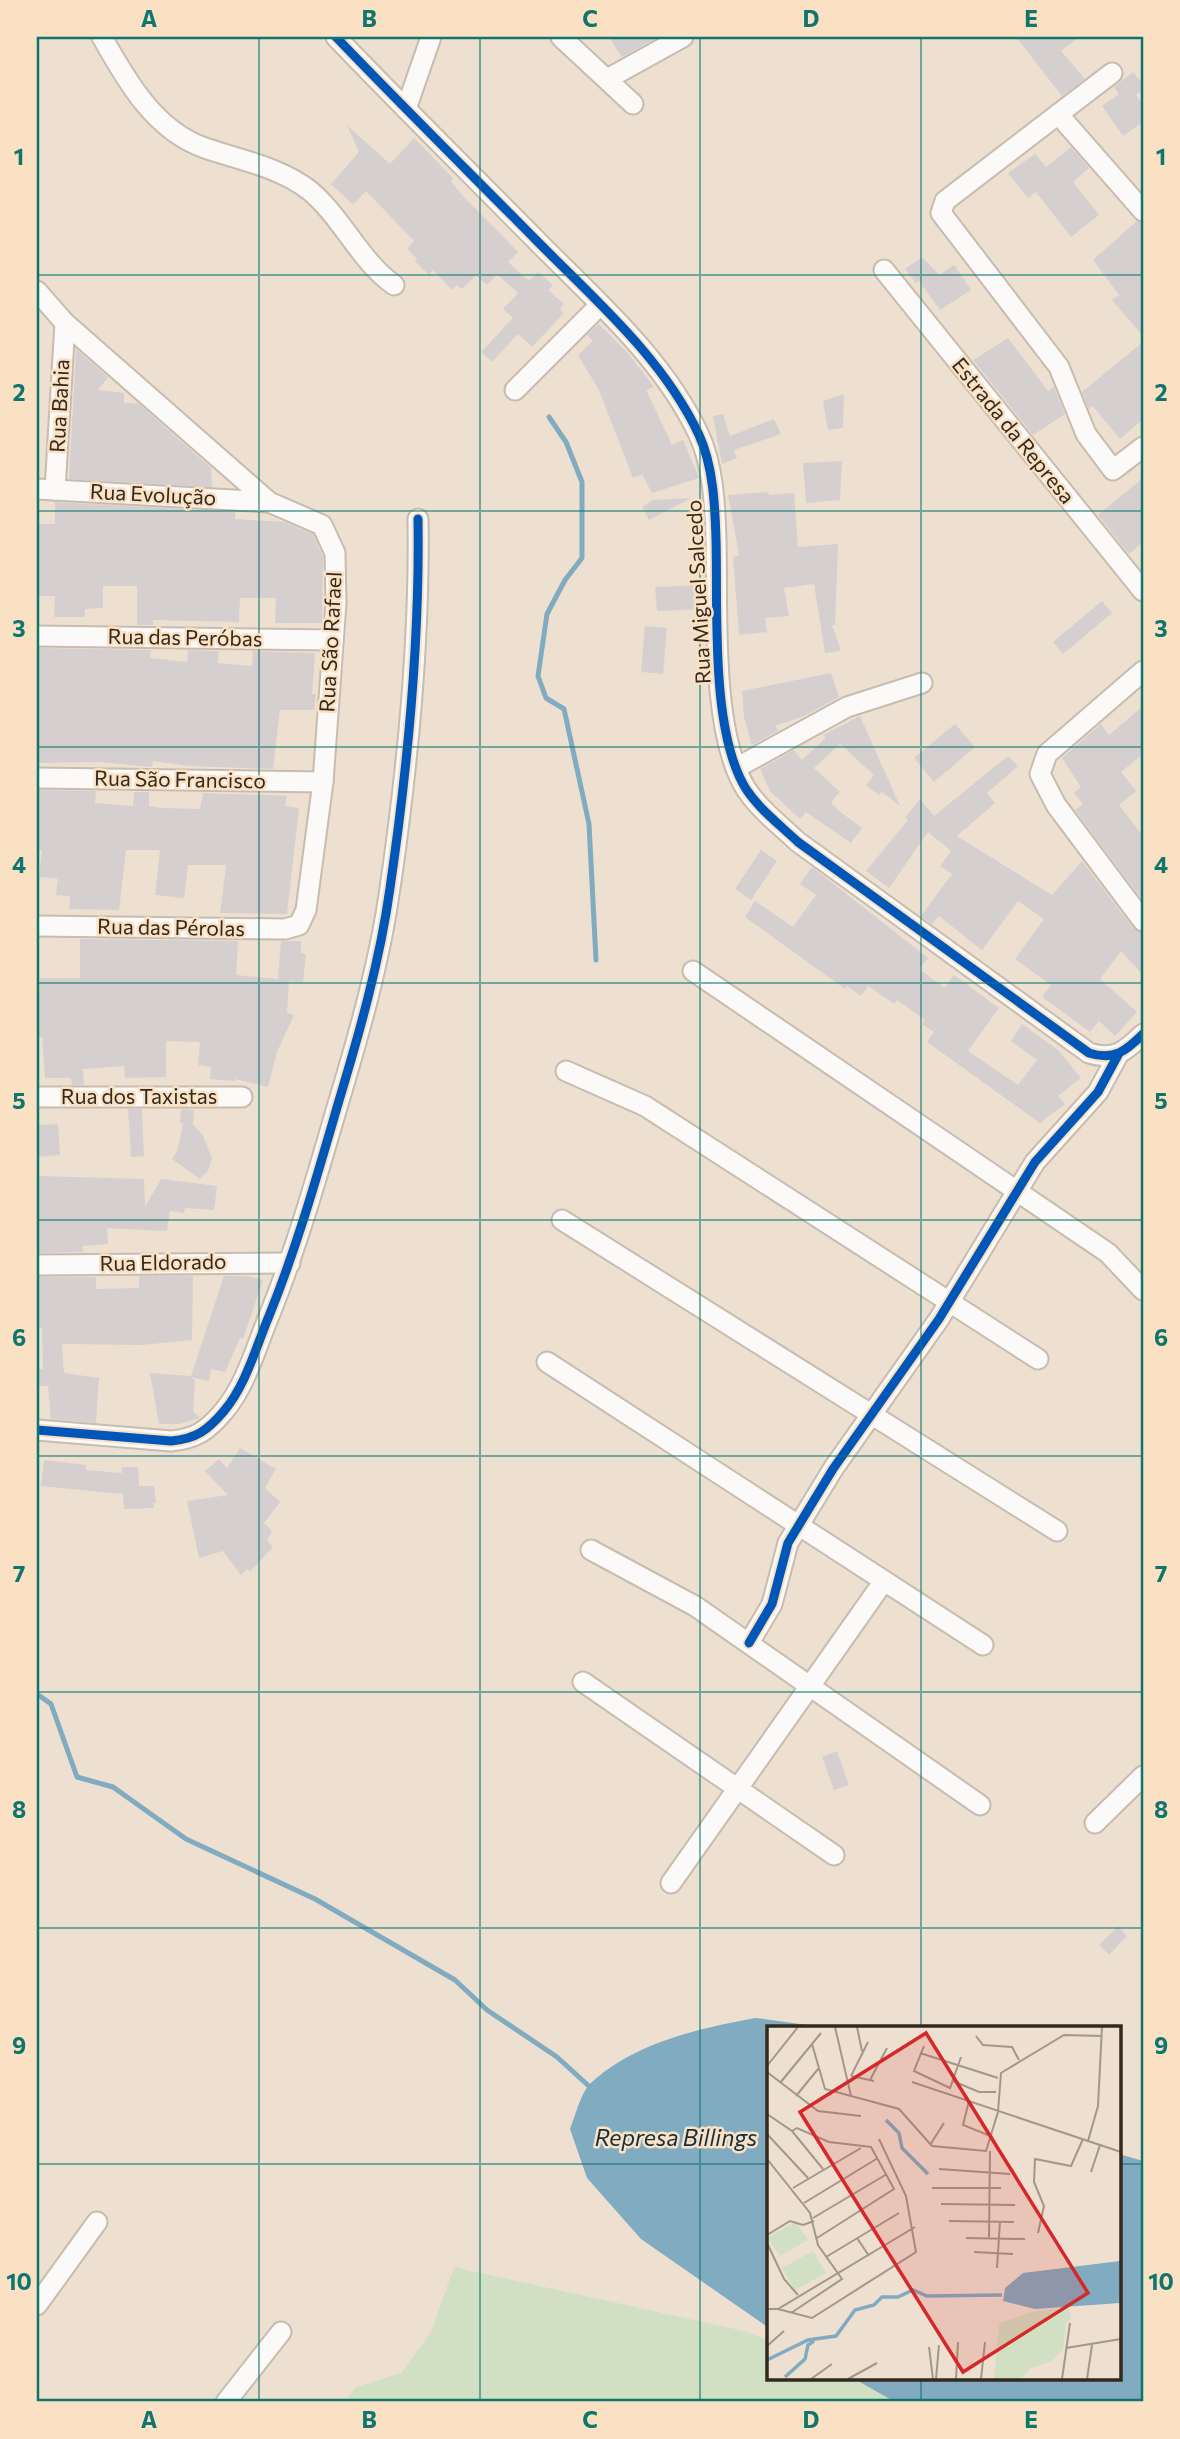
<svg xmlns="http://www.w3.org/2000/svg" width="1180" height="2439" viewBox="0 0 1180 2439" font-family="Commissioner,sans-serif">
  <rect width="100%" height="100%" fill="#eee0d0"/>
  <polygon fill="#d1e0c2" points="454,2267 744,2331 769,2340 769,2378 854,2378 896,2402 345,2402 356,2387 401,2373 431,2332"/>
  <g fill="#80abc0">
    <path d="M756,2018L829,2028H769V2328L641,2239L587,2178L570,2129C575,2117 580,2095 589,2085C632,2043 700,2028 756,2018Z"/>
    <polygon points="1119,2154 1143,2161 1143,2402 895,2402 853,2378 1119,2378"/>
  </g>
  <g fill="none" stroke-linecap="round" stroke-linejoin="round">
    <g stroke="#80abc0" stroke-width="5">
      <polyline points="549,417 566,442 582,482 582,558 565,580 547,614 538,676 546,698 564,709 589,824 596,960"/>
      <polyline points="37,1694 51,1704 77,1777 113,1787 186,1839 315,1899 455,1980 487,2010 557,2057 591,2088"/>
    </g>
  </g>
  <g fill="#d6cfcf">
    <polygon points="609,37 658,37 622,57"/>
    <polygon points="1016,37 1079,37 1061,51 1085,79 1062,96"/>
    <polygon points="1133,72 1143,84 1143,90 1136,95 1143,104 1143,122 1123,136 1102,106 1119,94 1114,87"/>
    <polygon points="347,125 390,164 414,138 453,178 451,181 462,195 518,252 508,262 529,281 538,272 553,285 548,290 564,304 560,309 564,313 532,347 518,334 492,362 481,352 513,318 503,309 518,293 497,274 487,285 476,275 462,289 457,285 452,290 433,270 429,275 415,261 417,259 407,249 414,241 366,191 353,205 331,184 359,152"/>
    <polygon points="1071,147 1089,168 1073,182 1099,215 1071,237 1036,192 1028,198 1008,173 1035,154 1046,167"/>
    <polygon points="1137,221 1143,223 1143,336 1112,300 1119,295 1093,260"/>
    <polygon points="922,257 939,275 954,265 971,290 940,310 919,281 916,283 905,269"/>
    <polygon points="599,324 627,352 654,387 646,390 672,445 683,440 699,478 652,493 642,474 633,478 599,390 578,355 593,341 587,335"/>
    <polygon points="1008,338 1048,391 1054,387 1065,414 1033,435 973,360"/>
    <polygon points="1143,342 1143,419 1120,439 1093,406 1089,409 1082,392"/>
    <polygon points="76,349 108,377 98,390 124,393 124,403 139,404 211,468 212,487 69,479"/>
    <polygon points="844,394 843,428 828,430 823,401"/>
    <polygon points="723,414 730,436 774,419 781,434 734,450 737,458 722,464 713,416"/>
    <polygon points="842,461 840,500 806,503 803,463"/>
    <polygon points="1143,478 1143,542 1129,554 1098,515"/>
    <polygon points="768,492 769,495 794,493 798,547 838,544 835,625 832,625 841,651 825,653 814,584 784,588 789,616 765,618 767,632 739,635 733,557 739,555 728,495"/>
    <polygon points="691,498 649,520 642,507 653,500"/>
    <polygon points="55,502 235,512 235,519 285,522 313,534 323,556 322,623 275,623 276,598 240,598 239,622 153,620 153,625 137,625 137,586 103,586 103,608 85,609 85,617 54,617 55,596 37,596 37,524 55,524"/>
    <polygon points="702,585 703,609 657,611 655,587"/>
    <polygon points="1102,601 1112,613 1063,654 1053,642"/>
    <polygon points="645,626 667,628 663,674 641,672"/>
    <polygon points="37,648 151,650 150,658 187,662 188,650 219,651 218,663 252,666 253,651 315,653 312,694 316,694 314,710 280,710 273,769 189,766 153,761 152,767 100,762 37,763"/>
    <polygon points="831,673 839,697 804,716 775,726 779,730 752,745 744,717 742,691"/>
    <polygon points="1143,706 1143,754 1121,772 1136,791 1119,805 1143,836 1142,899 1075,810 1083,804 1074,793 1081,787 1062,758 1101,724 1109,735"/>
    <polygon points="860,716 900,806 882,792 879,795 866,785 874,775 840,744 814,768 840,792 831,802 839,811 862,828 851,843 806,812 800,819 770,791 760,769 794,750 802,760 826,738 823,735"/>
    <polygon points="955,724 975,747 934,782 914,758"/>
    <polygon points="1008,756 1018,766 987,793 995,803 957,836 1052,895 1082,861 1133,928 1143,934 1143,975 1121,951 1100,979 1137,1012 1115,1036 1099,1021 1090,1032 1042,997 1051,985 1015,959 1044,919 1018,901 982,950 939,916 932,924 921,916 952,874 940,866 951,851 928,832 889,888 866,871 908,820 905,818 920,799 934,816"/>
    <polygon points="37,790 96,791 95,803 133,806 134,792 149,792 149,806 162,808 200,809 203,793 287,796 285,806 299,808 287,914 220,913 226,865 188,865 184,898 155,895 160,850 126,850 119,910 69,909 70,896 56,895 58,879 39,877 42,850 37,850"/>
    <polygon points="761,850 777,861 751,900 735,889"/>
    <polygon points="812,867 928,958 919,969 945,988 954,975 999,1008 968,1051 1018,1085 1037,1060 1011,1041 1022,1024 1058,1050 1081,1078 1058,1096 1065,1104 1040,1123 927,1042 934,1032 922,1024 925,1020 897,1000 894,1004 868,986 861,996 847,986 845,989 745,917 755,901 793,927 816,895 800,884"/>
    <polygon points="80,939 238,941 236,975 278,979 281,941 301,941 301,953 306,954 303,983 289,981 287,1013 294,1015 277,1052 268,1087 235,1079 235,1081 210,1079 211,1067 198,1065 200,1042 166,1041 166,1077 125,1078 124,1066 83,1069 84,1085 72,1085 71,1078 45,1078 42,1037 37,1037 40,978 80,978"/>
    <polygon points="128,1109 142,1109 144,1156 131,1157"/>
    <polygon points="181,1109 194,1110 193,1124 203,1136 212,1158 208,1171 200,1179 172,1159 178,1149 183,1123 180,1123"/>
    <polygon points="58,1124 60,1155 37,1157 37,1125"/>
    <polygon points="37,1176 144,1179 145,1207 161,1179 217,1186 214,1210 185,1208 184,1213 170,1211 167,1231 107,1228 108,1244 83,1246 83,1252 38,1253"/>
    <polygon points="139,1276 193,1276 192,1340 142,1345 62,1344 64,1373 99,1378 96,1423 51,1419 48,1386 37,1386 37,1369 43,1369 42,1328 37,1328 39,1277 96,1277 96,1289 139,1288"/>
    <polygon points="224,1276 247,1276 263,1280 243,1339 240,1338 225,1372 211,1369 209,1381 191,1377 195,1380 193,1411 200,1418 179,1424 159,1424 150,1373 191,1376"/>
    <polygon points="240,1448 276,1469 265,1488 280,1502 264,1523 272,1531 267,1540 273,1547 250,1572 247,1569 241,1575 223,1551 199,1558 187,1501 228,1495 205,1471 219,1459 227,1468"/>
    <polygon points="44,1460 86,1465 86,1470 122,1473 122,1467 138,1467 139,1486 154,1486 156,1503 153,1503 154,1508 124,1509 123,1494 41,1486"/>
    <polygon points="837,1751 849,1785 834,1790 822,1757"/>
    <polygon points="1118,1926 1127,1936 1109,1955 1099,1945"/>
  </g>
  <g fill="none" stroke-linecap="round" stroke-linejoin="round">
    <defs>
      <g id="minor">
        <path d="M102,37C126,80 155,131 205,148C240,160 279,167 309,190C342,217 359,260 394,285"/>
        <path d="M336,37C402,106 470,173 537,241C595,300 663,358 699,435C713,465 715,505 716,539C718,607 710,731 746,789C760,810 780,825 798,842L1089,1053C1114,1061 1126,1051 1143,1034"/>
        <polyline points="561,37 633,104"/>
        <polyline points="1112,73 945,201 941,213 1059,367 1086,434 1113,470 1143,447"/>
        <polyline points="609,78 683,37"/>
        <polyline points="406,109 431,37"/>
        <polyline points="1058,114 1143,211"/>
        <polyline points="884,270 1143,591"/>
        <polyline points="37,291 65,323 269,502 322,525 335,553 336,603 323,782 306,910 299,925 285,929 37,926"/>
        <polyline points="515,390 600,305"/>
        <polyline points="37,489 269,502"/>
        <polyline points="55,490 65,323"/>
        <polyline points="37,636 333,640"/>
        <polyline points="1143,671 1047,754 1040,774 1056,805 1143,921"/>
        <polyline points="736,768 847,707 922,683"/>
        <polyline points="37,778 323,782"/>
        <polyline points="693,971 1108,1253 1143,1290"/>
        <polyline points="566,1071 645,1106 1038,1359"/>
        <polyline points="37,1097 242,1097"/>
        <polyline points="562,1220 1057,1531"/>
        <polyline points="37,1265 290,1263"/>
        <polyline points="547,1362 983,1645"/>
        <path d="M37,1430L171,1441C196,1439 208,1430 224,1411C246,1385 256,1347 269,1316C297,1247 317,1176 338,1104C359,1034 380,961 390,888C408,765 420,643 418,519"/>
        <polyline points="591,1550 695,1606 980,1805"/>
        <polyline points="749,1643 772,1604 788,1543 833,1469 939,1319 1035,1162 1098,1092 1118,1055"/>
        <polyline points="583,1682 834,1855"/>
        <polyline points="1095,1823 1143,1776"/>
        <polyline points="671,1883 884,1581"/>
        <polyline points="37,2305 97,2222"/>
        <polyline points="226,2402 281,2332"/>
      </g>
    </defs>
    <use href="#minor" stroke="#c7bcaf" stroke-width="23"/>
    <use href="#minor" stroke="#fcfaf8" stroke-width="19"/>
    <defs>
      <g id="cycleway">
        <path d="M336,37C402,106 470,173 537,241C595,300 663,358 699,435C713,465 715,505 716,539C718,607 710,731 746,789C760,810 780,825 798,842L1089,1053C1114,1061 1126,1051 1143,1034"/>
        <path d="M37,1430L171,1441C196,1439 208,1430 224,1411C246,1385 256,1347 269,1316C297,1247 317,1176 338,1104C359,1034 380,961 390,888C408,765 420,643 418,519"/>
        <polyline points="749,1643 772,1604 788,1543 833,1469 939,1319 1035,1162 1098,1092 1118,1055"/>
      </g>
    </defs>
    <use href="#cycleway" stroke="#fbe1c3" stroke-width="13"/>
    <use href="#cycleway" stroke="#0057b8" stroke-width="9"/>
  </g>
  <path fill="none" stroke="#0f766e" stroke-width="2" stroke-opacity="0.55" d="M259,37V2402M480,37V2402M700,37V2402M921,37V2028M37,275H1143M37,511H1143M37,747H1143M37,983H1143M37,1220H1143M37,1456H1143M37,1692H1143M37,1928H1143M37,2164H769M1119,2164H1143M921,2378V2402"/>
  <g text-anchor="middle" stroke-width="5" stroke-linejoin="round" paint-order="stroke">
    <g font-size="21" fill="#33291e" stroke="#fbe1c3">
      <text transform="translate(60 406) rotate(-87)" y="7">Rua Bahia</text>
      <text transform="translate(1013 431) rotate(51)" y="7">Estrada da Represa</text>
      <text transform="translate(153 495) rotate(3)" y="7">Rua Evolução</text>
      <text transform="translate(699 592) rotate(-93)" y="7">Rua Miguel Salcedo</text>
      <text transform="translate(185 638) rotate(1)" y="7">Rua das Peróbas</text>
      <text transform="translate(331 642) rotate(-87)" y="7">Rua São Rafael</text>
      <text transform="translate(180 780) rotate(1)" y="7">Rua São Francisco</text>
      <text transform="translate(171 928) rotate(1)" y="7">Rua das Pérolas</text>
      <text x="139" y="1104">Rua dos Taxistas</text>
      <text transform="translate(163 1263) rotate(-1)" y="7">Rua Eldorado</text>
    </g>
    <g font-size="23" font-style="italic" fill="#113041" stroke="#fbe1c3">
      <text x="676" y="2146">Represa Billings</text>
    </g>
  </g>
  <g transform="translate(767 2026)">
    <rect width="354" height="354" fill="#eee0d0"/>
    <path d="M29,196L41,214L13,230L0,212ZM46,225L59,247L28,264L15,242ZM302,282L304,293L299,297L296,324L285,335L264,342L254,353H227L232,297L268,285Z" fill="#d1e0c2"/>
    <path d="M353,235V277L268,283L236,275L238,262L256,247Z" fill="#80abc0"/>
    <path fill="none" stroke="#80abc0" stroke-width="3.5" d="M119,94L132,107L135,122L161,148M0,334L41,314L69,310L88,284L107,279L115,271H131L146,264L160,270L235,269M18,351L38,333L41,319L47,315"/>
    <path fill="none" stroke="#a39789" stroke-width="2" d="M68,1L84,70M90,1L95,25M209,10L216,19L245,21L252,34M45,18L58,63L132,83L165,120L219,125L231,86L234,47L297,9L335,10M157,20L147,45L183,62L194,31M153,27L231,52M0,40L31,1M0,46L51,85L94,90M84,50L101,16M84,50L107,55M103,54L120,22M186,55L212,66H229M145,56L354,126M13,57L54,7M29,70L51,43M202,75L196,99L226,111M0,88L25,105L56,143M25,105L30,102L62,116L104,121L127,163L50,212M0,108L41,152M321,115L331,80L335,1M163,119L177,97M0,133L43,187L51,219L75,253L24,287M172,143L243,148M324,146L333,119M26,162L94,122M165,162H234M37,177L111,132M174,178L248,179M46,192L120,148M182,195L247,196M271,207L277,180L267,156L268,133L304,140L316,113M0,209L23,195L36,199L47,195M222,211L223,125M90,212L102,230M199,212L258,213M0,217L17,253L31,269M207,226L246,228M59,231L132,187M230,242L233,195M0,283H11L148,201M11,283L45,292L149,226L139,170L112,113M0,320L17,305M162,321L166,353M299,322L354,313M44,353L65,338M81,353L110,337M169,353L172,319M189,353L191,316M214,353L218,316M295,353L303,297M320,353L325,319"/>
    <path fill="#d62828" fill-opacity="0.15" stroke="#d62828" stroke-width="3.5" d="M159,7L321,267L196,346L33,86Z"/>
    <rect width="354" height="354" fill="none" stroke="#33291e" stroke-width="3.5"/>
  </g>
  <rect width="1180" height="2439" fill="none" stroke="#fbe1c3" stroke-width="77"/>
  <rect x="38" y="38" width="1104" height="2362" fill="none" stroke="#0f766e" stroke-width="2.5"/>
  <g font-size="23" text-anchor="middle" font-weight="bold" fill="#0f766e">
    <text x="149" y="27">A</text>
    <text x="369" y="27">B</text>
    <text x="590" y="27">C</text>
    <text x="811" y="27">D</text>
    <text x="1031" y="27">E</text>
    <text x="19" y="165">1</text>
    <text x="1161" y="165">1</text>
    <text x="19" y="401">2</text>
    <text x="1161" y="401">2</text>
    <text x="19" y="637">3</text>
    <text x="1161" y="637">3</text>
    <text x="19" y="873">4</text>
    <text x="1161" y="873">4</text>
    <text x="19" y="1109">5</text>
    <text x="1161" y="1109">5</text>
    <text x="19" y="1346">6</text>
    <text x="1161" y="1346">6</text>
    <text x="19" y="1582">7</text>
    <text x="1161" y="1582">7</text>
    <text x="19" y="1818">8</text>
    <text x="1161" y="1818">8</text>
    <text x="19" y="2054">9</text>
    <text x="1161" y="2054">9</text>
    <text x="19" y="2290">10</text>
    <text x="1161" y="2290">10</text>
    <text x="149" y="2428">A</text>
    <text x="369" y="2428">B</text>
    <text x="590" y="2428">C</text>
    <text x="811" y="2428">D</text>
    <text x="1031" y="2428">E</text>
  </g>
</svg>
